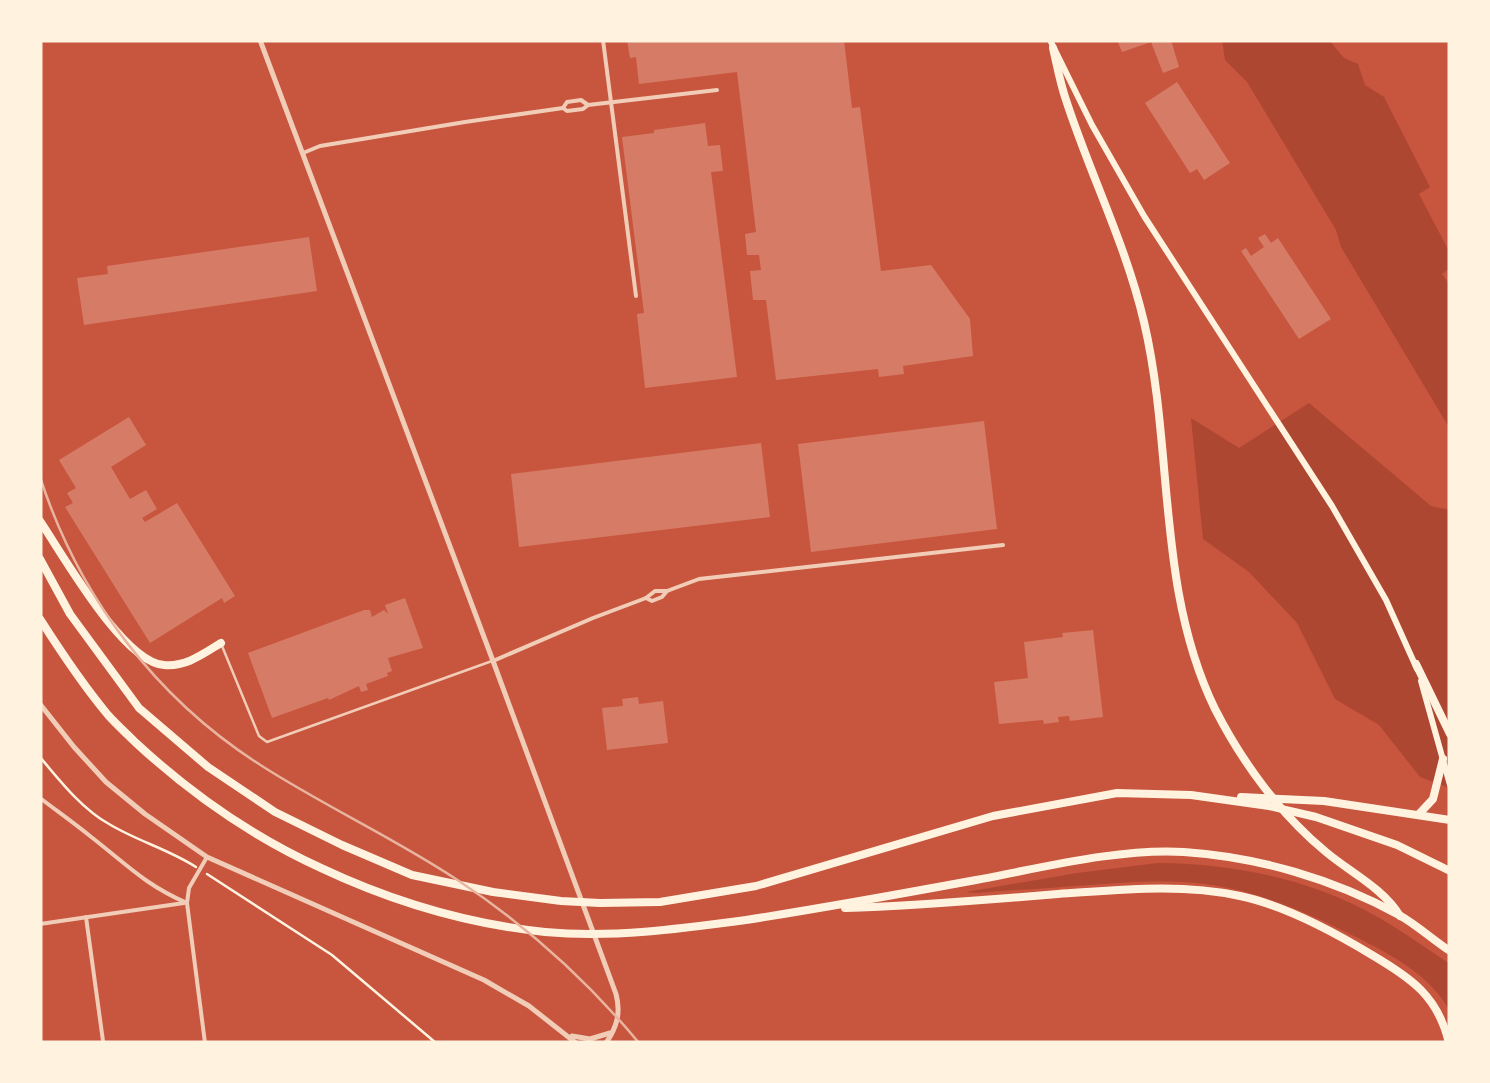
<svg xmlns="http://www.w3.org/2000/svg" width="1490" height="1083" viewBox="0 0 1490 1083" font-family="'Zilla Slab',serif">
  <rect width="100%" height="100%" fill="#c8553d"/>
  <g fill="#ae4732">
    <polygon points="1222,40 1329,40 1344,58 1358,64 1365,85 1384,97 1430,187 1419,194 1450,253 1450,268 1442,274 1450,285 1450,429 1341,247 1336,230 1247,82 1225,60"/>
    <polygon points="1309,403 1431,506 1450,510 1450,788 1420,777 1379,725 1335,699 1297,623 1249,572 1203,539 1191,418 1239,448"/>
    <path d="M1158,863C1227,864 1297,876 1359,907C1391,923 1420,944 1450,964V1011C1430,976 1397,958 1362,940C1313,915 1261,891 1205,884C1162,878 1118,883 1075,886C1042,889 1009,890 976,893L966,892L1077,873Z"/>
  </g>
  <g fill="#d67c66">
    <polygon points="627,40 844,40 852,108 860,107 881,271 931,265 970,319 973,356 903,366 904,374 879,377 878,369 776,380 766,300 753,300 750,271 761,270 759,255 747,255 745,234 756,232 737,72 639,84 636,57 630,58"/>
    <polygon points="1117,40 1171,40 1179,67 1163,73 1151,42 1122,52"/>
    <polygon points="1177,82 1230,163 1204,180 1197,169 1190,173 1145,103"/>
    <polygon points="705,123 708,146 720,145 723,171 711,172 737,377 645,388 637,314 644,313 622,137 654,133 654,130"/>
    <polygon points="1265,234 1271,243 1278,238 1331,319 1299,339 1241,251 1246,248 1251,256 1264,247 1258,238"/>
    <polygon points="309,237 317,291 84,325 77,278 108,274 107,266"/>
    <polygon points="129,417 146,445 111,467 130,499 146,490 157,509 142,518 145,522 177,503 235,596 224,603 222,598 150,643 65,507 73,503 67,493 76,488 59,460"/>
    <polygon points="984,421 997,529 811,552 798,444"/>
    <polygon points="761,443 770,517 519,547 511,474"/>
    <polygon points="405,598 423,648 388,658 392,671 387,673 388,676 366,684 368,690 361,692 359,686 329,700 328,698 272,718 248,653 364,610 370,610 372,617 384,610 388,614 385,605"/>
    <polygon points="1093,630 1103,717 1070,721 1069,716 1058,717 1059,722 1044,724 1043,720 999,724 994,682 1028,678 1024,642 1063,637 1062,633"/>
    <polygon points="638,697 639,704 663,701 668,743 607,750 602,708 623,706 622,699"/>
  </g>
  <g fill="none" stroke-linecap="round" stroke-linejoin="round">
    <g stroke="#fff3e0" stroke-width="2.5">
      <path d="M40,757C60,781 82,809 109,824C137,841 168,849 196,867"/>
      <polyline points="207,874 332,955 436,1043"/>
    </g>
    <g stroke="#f1ccb7" stroke-width="2.5">
      <polyline points="1450,190 1450,191"/>
      <polyline points="222,646 259,736 267,742 492,661"/>
    </g>
    <g stroke="#f1ccb7" stroke-width="4">
      <polyline points="603,40 636,296"/>
      <polyline points="563,108 567,102 581,100 588,105"/>
      <polyline points="303,153 320,146 465,122 563,108 567,111 583,109 588,105 717,90"/>
      <polyline points="646,598 652,601 662,597 667,591"/>
      <polyline points="493,661 593,618 646,598 655,591 667,591 699,579 1003,545"/>
      <path d="M40,798C57,811 74,823 90,836C125,863 145,885 187,903"/>
      <polyline points="86,917 103,1041"/>
      <polyline points="40,924 184,903"/>
      <polyline points="205,1043 187,903 189,888 207,857"/>
    </g>
    <g stroke="#f1ccb7" stroke-width="5">
      <path d="M260,40L493,661L616,994C621,1013 617,1027 606,1043"/>
      <polyline points="40,704 74,747 106,782 145,814 207,857 484,980 529,1006 576,1043"/>
      <polyline points="572,1036 590,1039 610,1033"/>
    </g>
    <g stroke="#fff3e0" stroke-width="6">
      <polyline points="1050,40 1092,125 1144,216 1332,506 1386,600 1417,669"/>
      <polyline points="1421,681 1450,785"/>
    </g>
    <g stroke="#fff3e0" stroke-width="8">
      <path d="M1053,48C1057,65 1060,83 1066,100C1090,174 1126,245 1144,322C1174,450 1156,588 1215,709C1242,762 1280,814 1326,852C1351,873 1383,888 1400,916"/>
      <path d="M40,521C63,555 123,662 164,665C186,667 203,654 221,643"/>
      <polyline points="40,559 70,614 139,708 208,767 275,812 342,845 412,875 493,892 561,901 600,903 660,902 756,886 993,816 1117,793 1191,795 1269,806 1316,817 1397,845 1450,871"/>
      <path d="M40,619C61,652 83,685 108,715C116,724 126,733 135,742C190,793 253,837 321,868C391,901 468,924 545,932C613,938 679,929 746,920C823,908 900,894 976,880C1041,868 1119,848 1184,852C1258,857 1334,879 1399,915C1417,925 1433,940 1450,951"/>
      <polyline points="1416,664 1450,734"/>
      <polyline points="1241,797 1324,801 1450,820"/>
      <polyline points="1419,814 1433,799 1443,759"/>
      <path d="M845,908C916,906 987,900 1058,894C1119,890 1180,883 1240,896C1283,905 1334,932 1372,955C1411,978 1438,996 1449,1043"/>
    </g>
    <path stroke="#e9b49f" stroke-width="2.5" d="M40,477C79,597 156,699 262,766C326,807 396,839 459,881C527,926 587,980 639,1043"/>
  </g>
  <rect width="1490" height="1083" fill="none" stroke="#fff3e0" stroke-width="85"/>
</svg>
